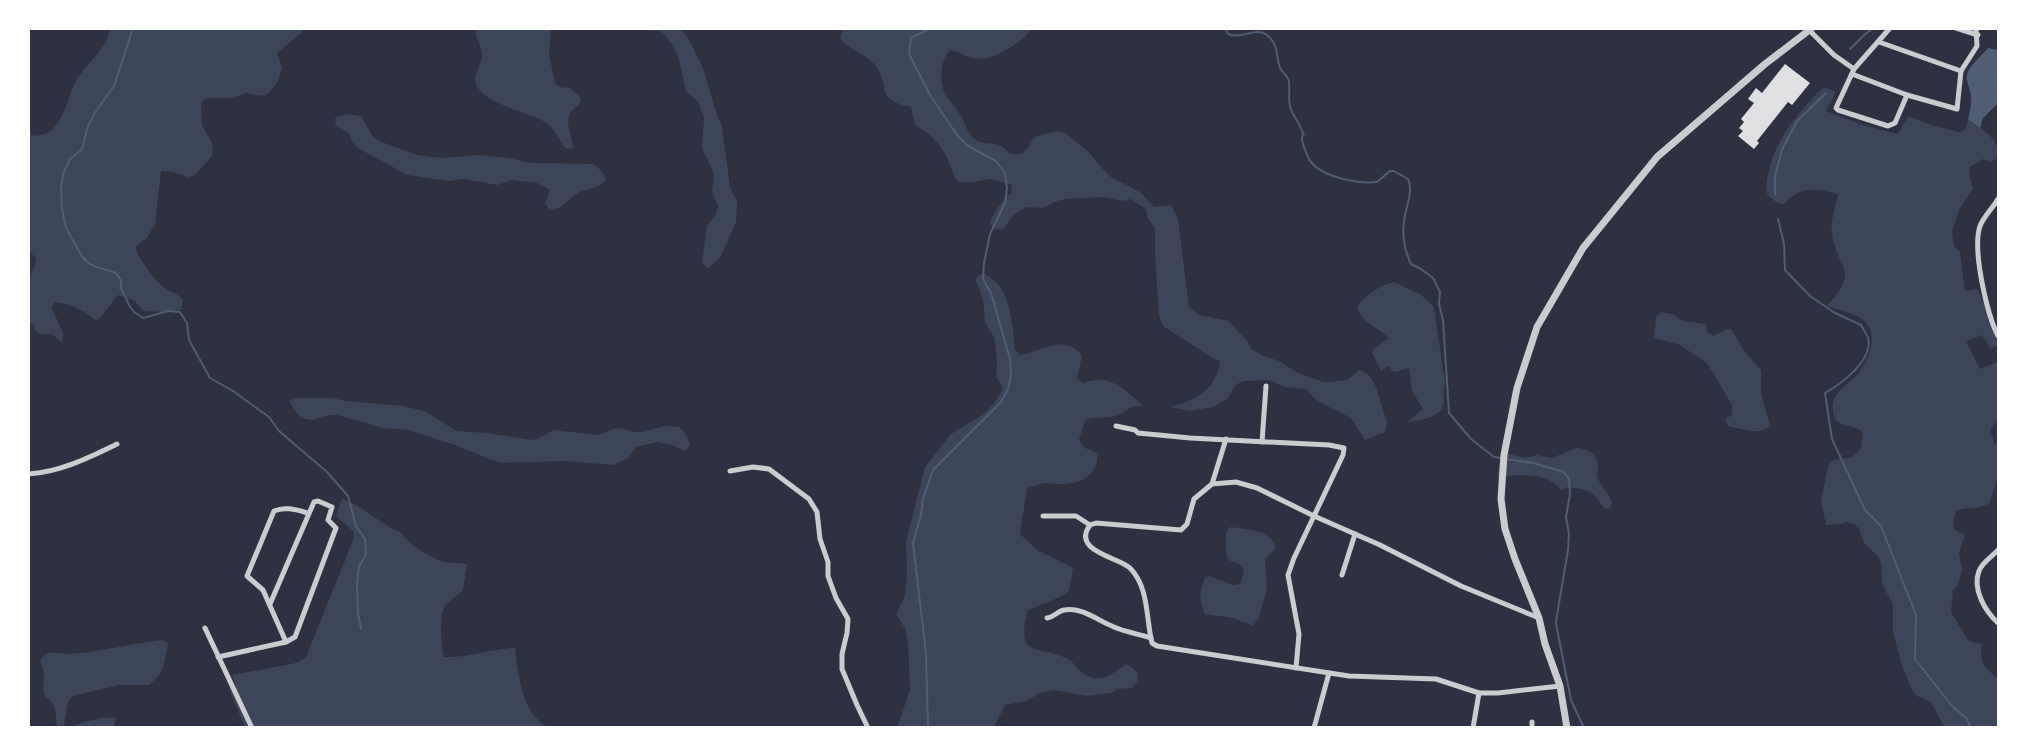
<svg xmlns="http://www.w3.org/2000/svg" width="2027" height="756" viewBox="0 0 2027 756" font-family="'Varela Round',sans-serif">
  <rect width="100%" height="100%" fill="#2d3142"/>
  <g fill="#3c4559">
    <path d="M111,28L304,29L302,32L277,53L282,67L278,81L269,93L262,96L246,93L231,98H208L201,102L202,125L213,145L212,156L196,174L189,178L174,172L161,171L155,224L147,238L135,247C138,258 154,279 163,287C170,293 177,292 183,300L181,310L163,312L145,311L141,309L134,300L118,295L99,319L95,320C82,309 72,304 54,302L52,308L63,333V341L61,342L52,334H40L36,331L33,324L29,322V278L35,265L36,259L29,250V125L30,127L31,135C62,141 66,98 77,79C84,67 96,58 103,46C107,41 108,34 111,28Z"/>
    <path d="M843,28L1032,29C1019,44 994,62 973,58C965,57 959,51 950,50C940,60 939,82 945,94C949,101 955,106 959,113C965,121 967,135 976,140C983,145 992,142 999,145C1003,146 1006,151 1010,153C1023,159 1029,147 1034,137L1057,131L1065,133L1089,152L1099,165L1111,177L1140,192L1154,207L1171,205L1178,218L1189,307L1199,315L1229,321L1248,342L1251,349L1264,356L1279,361L1298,373L1324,382H1331L1347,380L1359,370C1374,374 1378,391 1381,404C1384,416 1390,420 1385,432L1365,440L1351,418L1317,401L1306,389L1284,387L1270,380L1243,381L1236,385L1227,399L1213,407L1190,411L1170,407C1197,400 1216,390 1220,361L1211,357L1163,326L1159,315L1155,256V229L1147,216L1146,209L1131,199L1124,201L1103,197L1065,199L1057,201L1043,208L1027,207L1013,215L1003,230L993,228L990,222C995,212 1002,199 1011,194L1012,185L990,179L975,182H959C952,175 952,169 948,160C941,144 931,134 915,125L911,107C872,99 893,88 874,64C864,52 848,50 840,38Z"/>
    <path d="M476,29H551L549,54L555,83L561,88L569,87L581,98L579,105C559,117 573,133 573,149L565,148C560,140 554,128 545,122C529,112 480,104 475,81C474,73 482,64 482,55C482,45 475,39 476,29Z"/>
    <polygon points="648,29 681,29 690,41 703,68 718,118 722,126 730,188 737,201 736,222 720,258 708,268 702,263 707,226 716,214 718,206 712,192 714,177 712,169 702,148 704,117 698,102 686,91 679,59 672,44 662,32"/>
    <path d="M1824,87L1836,92L1826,111L1863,125L1898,134L1908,116L1931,125L1960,132L1966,129L1968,119C1981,129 2005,141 1995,159L1990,162L1983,159L1970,167L1969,174L1973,189L1960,208L1952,231L1954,246L1960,252L1965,291L1978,289L1997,339L1998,345L1991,349L1982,335L1966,341L1980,369L1998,362V422L1994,424L1990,431L1995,444L1998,443V476L1990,503C1975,511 1969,506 1956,511L1953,523L1955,530L1965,535L1959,553L1962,570L1958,585L1953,590L1951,612L1968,640L1975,643L1982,644C1979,664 1984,666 1998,679V727H1944L1931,702L1917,696L1912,690L1901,663L1893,632V605L1882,583L1881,563L1878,556L1865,544L1859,529L1854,524L1847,522L1840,524L1826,525L1821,501L1828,466L1833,460L1853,457L1861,448L1863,433C1853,423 1840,428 1835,419C1832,413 1832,402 1835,397C1840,389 1848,383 1855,377C1868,364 1881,333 1862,319C1854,313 1838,310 1827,306C1862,267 1836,272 1832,232C1830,221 1836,205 1838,194C1815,188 1799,186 1783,205C1778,203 1770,199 1768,195C1765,191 1767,185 1767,181C1772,142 1797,113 1824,87Z"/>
    <path d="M346,114L361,116L373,137L379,141L417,155L441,158L479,155L509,158L532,163L592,164C600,168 603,172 606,180C597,191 585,187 575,195C563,203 567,207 550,210L545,204L550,190L537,183L520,181L512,180L497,185L464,179L449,181L407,175L358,148L352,142L350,134L336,126L335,118Z"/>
    <path d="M981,274C1010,278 1013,327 1015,350L1020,355C1042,352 1064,332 1082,356L1077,378L1083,383C1089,382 1096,379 1102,380C1118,381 1131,395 1143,406C1128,405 1127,412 1115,416C1105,419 1095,416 1085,420L1079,440L1083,447L1097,453C1099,474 1083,483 1064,484C1058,485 1051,483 1045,483C1039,484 1033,487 1027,488L1020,534L1037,550L1073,568L1069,591C1060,599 1040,604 1027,611C1017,659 1035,644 1066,658C1072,660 1076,667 1080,671C1098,686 1111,675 1126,664L1133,668L1138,674L1137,682L1132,688L1117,689L1111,693L1087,696L1054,690L1040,693L1026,701L1005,705L994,727H897L910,690L908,644L905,628L896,615L905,595L907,573L906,542L925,467L951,434L984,414L995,402L1003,389L996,376L997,360L994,337L985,323L983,299L975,278Z"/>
    <path d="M1394,282L1420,294L1434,307L1445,383C1443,390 1444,396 1444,403C1442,417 1420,421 1407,422L1423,409L1412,391L1409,368L1394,372L1388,366L1381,371L1372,352L1375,348L1389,338C1378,328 1362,323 1357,307C1365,295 1380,285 1394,282Z"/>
    <path d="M1661,312L1672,314L1683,321L1706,324L1707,332L1713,336L1727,329H1731L1745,352L1761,370V393L1770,426C1759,436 1742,429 1728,426L1725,419L1732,415V405L1707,363L1678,344L1654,338L1656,317Z"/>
    <polygon points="296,398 332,398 346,401 403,406 424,411 457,431 487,433 533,440 540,438 553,430 598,435 613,429 621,428 635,432 642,432 664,426 679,427 686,434 690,444 686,451 672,445 657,442 636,447 627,459 613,465 565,461 500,463 455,445 408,430 383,428 337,415 329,415 313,420 306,419 298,415 289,401"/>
    <path d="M1576,448C1586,448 1596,453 1598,465C1599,470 1595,473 1598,479C1602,487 1608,494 1612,501L1611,507L1608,509L1604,508C1592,489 1587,490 1567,487L1562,491C1547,471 1519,475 1497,477L1502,452L1524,458L1537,455L1552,458Z"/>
    <path d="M342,498L359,507L392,529L399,531L410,543L424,553L443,562L467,564L463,590C458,595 450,600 445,606C439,613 441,647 444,657C468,658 491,648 515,648C519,677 521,711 547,727H245L229,689L236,687L232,675L296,663L306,657L354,538L353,531L336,516Z"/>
    <path d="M1231,527C1249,530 1270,529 1276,548L1265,559L1267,589L1259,617L1253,626L1233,618L1205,614C1198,599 1200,592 1205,577L1209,576L1232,585L1240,584L1244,570L1239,564L1228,560C1225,550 1225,539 1227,529Z"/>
    <path d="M162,640L168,643C167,650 164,668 160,674C157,678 153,680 150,685H118L73,696L68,702L64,726L72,727C80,722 106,716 116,718L114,726L110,728L57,727C56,714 57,705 45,696L43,689L44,673L40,660C49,648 56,654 69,654C101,652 130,643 162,640Z"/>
  </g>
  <path fill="#4f5d75" d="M1988,48L1998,50V103L1983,118L1980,128L1968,119C1970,111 1972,102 1971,95C1970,89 1966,81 1967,75C1969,65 1982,56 1988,48Z"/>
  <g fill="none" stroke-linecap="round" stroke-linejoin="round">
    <g stroke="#4f5d75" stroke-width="2">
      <polyline points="133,28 114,86 96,111 88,126 82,149 70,159 63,174 61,189 62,208 66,228 82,256 87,262 94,266 116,273 121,280 121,288 129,305 134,312 143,318 168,311 180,312 187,323 189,340 210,378 233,391 269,417 279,431 327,472 348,496 356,526 365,539 366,554 359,567 357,583 358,613 361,629"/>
      <path d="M1225,28L1228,34C1242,40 1256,26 1267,35C1280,46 1275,55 1280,68C1283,74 1289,76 1289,83C1290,91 1288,99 1290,106C1292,115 1299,122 1302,131C1306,139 1302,131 1302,139C1302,144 1306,152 1308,157C1317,177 1358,184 1377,182L1390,171H1394L1408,179C1414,192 1405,208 1404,222C1402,236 1405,251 1411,264L1421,269L1433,278L1440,292L1439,304L1443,320L1449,413L1471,439L1494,457L1533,463L1564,472L1569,479L1570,494L1566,517L1569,534L1568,550L1556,621L1557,629L1571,700L1584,728"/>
      <polyline points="1850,49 1863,36 1873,28"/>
      <polyline points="1775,195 1775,176 1782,150 1797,121 1826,93"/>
      <path d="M1778,219L1784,244L1785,270L1810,296L1835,313L1861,325C1863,329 1867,334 1868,338C1874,360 1841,384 1825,393L1832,439L1865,510L1881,526L1916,615L1915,659L1952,706L1966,718L1971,728"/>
      <polyline points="928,728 926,653 913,543 921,515 923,499 933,470 1000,403 1008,390 1011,375 1010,359 991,293 983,279 984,263 990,234 1005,203 1007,189 1005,173 996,161 968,146 957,135 930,95 909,54 911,38 931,28"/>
    </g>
  </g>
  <polygon fill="#e0e0e3" points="1785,64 1810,83 1792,105 1788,102 1757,141 1759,143 1754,149 1738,136 1743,131 1739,128 1744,122 1741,119 1754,103 1748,99 1756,88 1762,93"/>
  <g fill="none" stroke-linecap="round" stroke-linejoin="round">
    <g stroke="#caccd0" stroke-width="5">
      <polyline points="1890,28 1854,69 1836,108 1838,110 1888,126 1895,123 1907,95"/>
      <polyline points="1956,28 1978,35"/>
      <polyline points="1809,30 1834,55 1854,69"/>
      <polyline points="1879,42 1961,71"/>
      <polyline points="1852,74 1907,95 1957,109 1961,71 1977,46 1976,28"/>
      <path d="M1998,199C1993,208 1984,216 1980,226C1972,250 1987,314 1998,336"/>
      <polyline points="1116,426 1135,430 1138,433 1190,438 1329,445 1344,448 1343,455 1294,558 1288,575 1299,634 1296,668"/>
      <polyline points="1262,442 1266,386"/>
      <polyline points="730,471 753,467 769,469 809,499 817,512 820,539 828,562 828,576 836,598 848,619 847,633 842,654 842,669 857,705 868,728"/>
      <path d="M28,474C60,472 88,458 117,444"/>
      <polyline points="1212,484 1226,439"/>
      <polyline points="1043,516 1076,516 1090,525"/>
      <path d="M1090,525C1071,551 1118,557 1130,568C1149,587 1146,619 1152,643L1157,646L1349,676L1436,679L1479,693H1498L1560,686"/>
      <polyline points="1090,525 1096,523 1181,530 1187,524 1194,499 1212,484 1236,482 1257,488 1314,516 1380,545 1461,586 1539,618"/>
      <path d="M1998,550C1993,556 1982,562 1979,571C1972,589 1985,611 1998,623"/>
      <polyline points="1342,575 1355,534"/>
      <path d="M1047,618C1054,617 1058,611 1064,610C1083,607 1098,621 1114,627C1125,632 1139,634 1151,638"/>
      <polyline points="205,628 252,728"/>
      <path d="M286,642L263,590L247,576L274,511C285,506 297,510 308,513"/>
      <polyline points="218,657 286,642 295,637 336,528 328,520 332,507 318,501 314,502 270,604"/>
      <polyline points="1314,728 1329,673"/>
      <polyline points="1473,728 1479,693"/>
      <polyline points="1532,728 1532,722"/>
    </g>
    <polyline stroke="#caccd0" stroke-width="7" points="1567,728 1560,686 1545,644 1539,618 1515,559 1505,529 1501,499 1504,455 1517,388 1537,327 1583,248 1657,157 1765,64 1812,28"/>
  </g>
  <rect width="2027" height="756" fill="none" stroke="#ffffff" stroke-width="60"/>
</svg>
